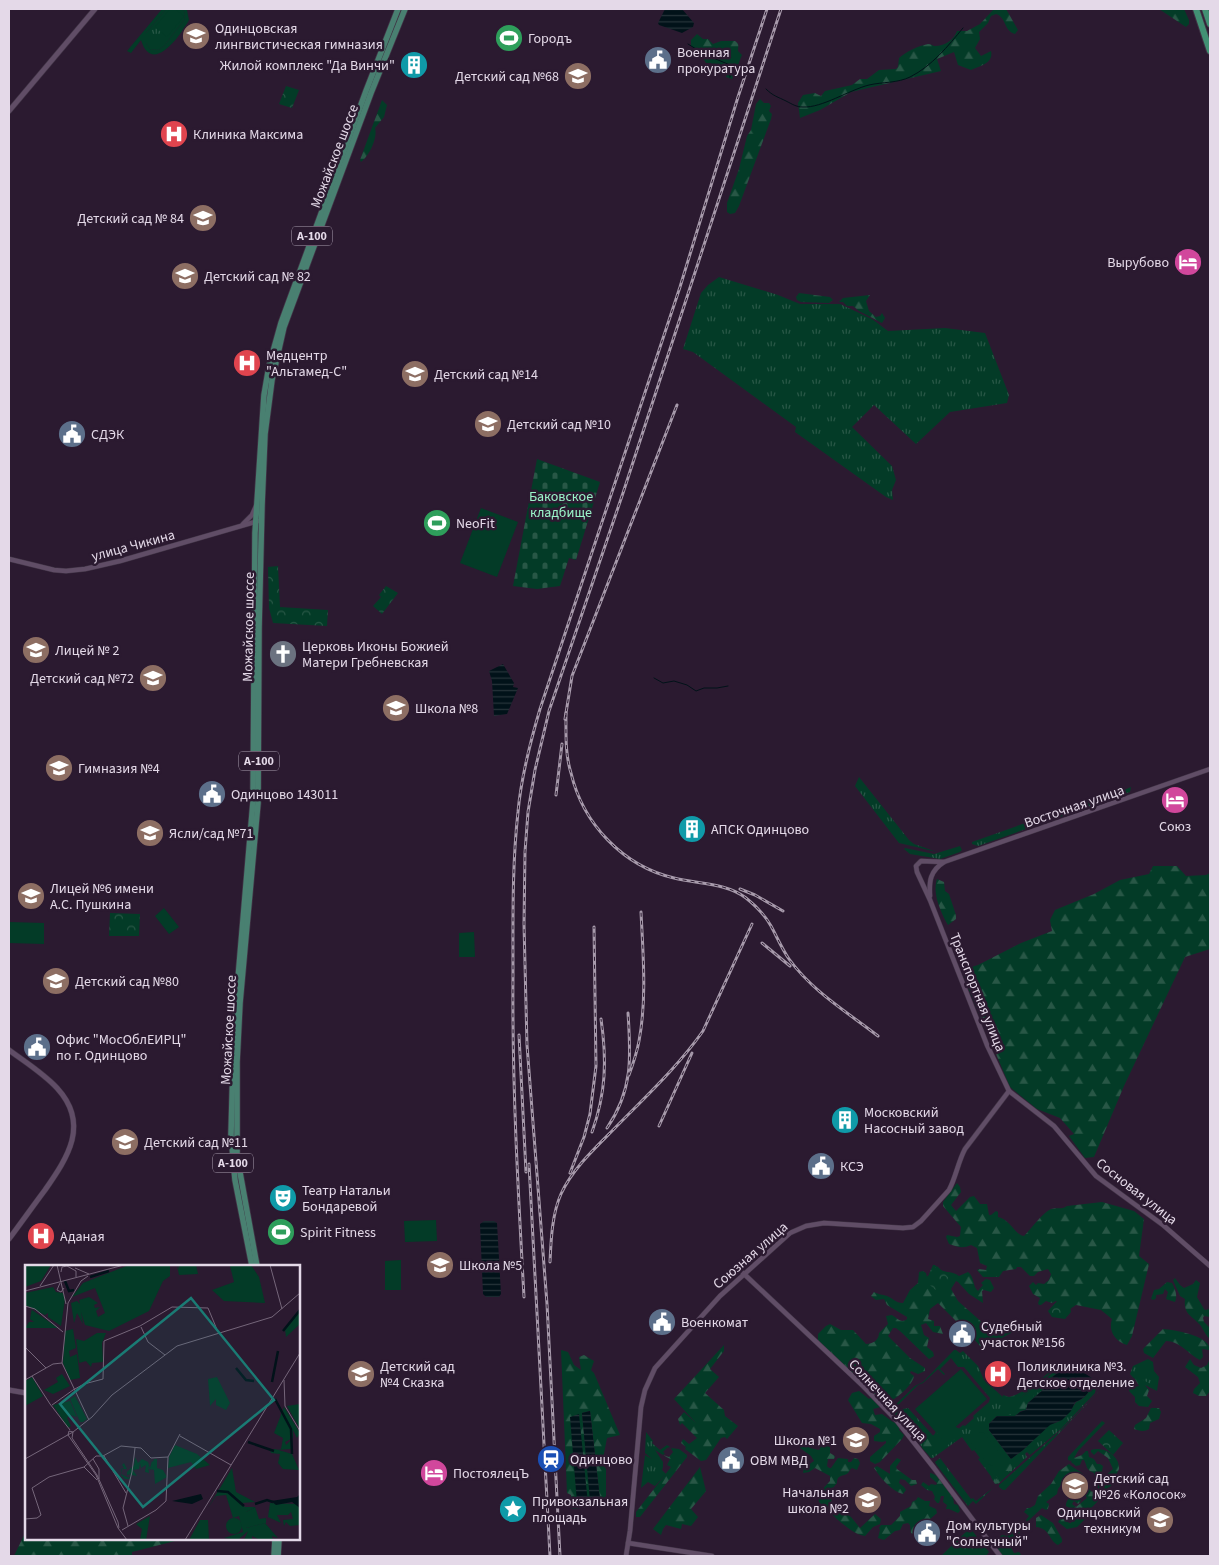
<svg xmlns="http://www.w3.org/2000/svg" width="1219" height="1565" viewBox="0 0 1219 1565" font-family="'Source Sans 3',sans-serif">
  <defs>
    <pattern id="grass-tufts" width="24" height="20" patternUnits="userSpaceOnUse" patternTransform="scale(1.25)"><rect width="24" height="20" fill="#033b27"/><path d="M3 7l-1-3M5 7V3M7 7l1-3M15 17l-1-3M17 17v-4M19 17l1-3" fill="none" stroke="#285746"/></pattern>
    <pattern id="forest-firs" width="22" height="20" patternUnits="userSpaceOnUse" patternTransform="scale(1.25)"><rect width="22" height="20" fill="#033b27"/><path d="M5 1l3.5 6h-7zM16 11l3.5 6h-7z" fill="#285746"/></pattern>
    <pattern id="cemetery-stones" width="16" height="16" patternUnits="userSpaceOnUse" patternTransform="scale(1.25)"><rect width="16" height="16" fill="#033b27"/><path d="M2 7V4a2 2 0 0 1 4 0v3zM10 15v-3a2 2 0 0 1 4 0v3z" fill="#285746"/></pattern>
    <pattern id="park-crowns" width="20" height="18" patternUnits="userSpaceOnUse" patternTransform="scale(1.25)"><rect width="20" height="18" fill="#033b27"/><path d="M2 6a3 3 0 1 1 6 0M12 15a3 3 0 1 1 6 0" fill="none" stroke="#285746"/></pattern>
    <pattern id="water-rules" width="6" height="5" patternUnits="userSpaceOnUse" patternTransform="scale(1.25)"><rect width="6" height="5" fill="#011219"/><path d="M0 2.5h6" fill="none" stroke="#26343a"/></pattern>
  </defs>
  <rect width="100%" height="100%" fill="#2b1a30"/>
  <g fill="url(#grass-tufts)">
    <polygon points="166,9 183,9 185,14 184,20 164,46 158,50 150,49 146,43 146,33"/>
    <polygon points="719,277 778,295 800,304 840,304 872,319 888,331 945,328 985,333 1009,395 1007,403 950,412 916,444 874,405 852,427 892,466 896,480 892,490 893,500 886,497 795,432 796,427 693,352 683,349 701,293 708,285"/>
    <polygon points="859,777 909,840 914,844 937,852 899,843 855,786"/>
    <polygon points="1131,787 1130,792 1060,817 1057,817 1052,813 1123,788 1124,790"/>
    <polygon points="1048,815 1049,818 1046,822 978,846 972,844 972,842"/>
    <polygon points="960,846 962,850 960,852 940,859 910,854 904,849 905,848 934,854"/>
    <path d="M954,1350H956L960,1353L963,1351L978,1366L984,1380L1005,1399C1019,1396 1050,1375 1057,1363L1059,1366L1018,1400L1060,1367L1072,1362L1051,1378L1044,1389L1028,1403L1026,1410L1021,1411L1015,1416H997L989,1424V1430L1011,1459L1023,1450L1050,1424C1062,1423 1070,1412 1076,1402C1085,1399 1091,1390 1094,1381L1092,1378L1097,1382L1095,1393L1061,1429L1030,1455L1027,1452L1025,1454L1027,1457L1024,1460L998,1484L996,1483L978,1459L980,1458L974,1450L972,1451L962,1437L933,1458H931L894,1413V1411L908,1408L937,1440L945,1441L963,1425L965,1426L974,1418L973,1416L989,1402L990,1398L964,1367H958L951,1358L940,1369L945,1374L944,1375L938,1369L923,1383L918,1385L896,1407L894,1406L915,1386L923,1382Z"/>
    <polygon points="1148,1359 1153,1362 1154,1371 1159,1377 1157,1391 1142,1383 1137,1382 1130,1374 1133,1366"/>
    <polygon points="1103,1387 1005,1490 1003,1490 999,1487 999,1485 1061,1430"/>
    <polygon points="646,1432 653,1441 652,1443 660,1450 667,1445 670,1447 667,1448 663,1452 665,1453 663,1455 655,1450 663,1462 663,1467 662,1470 666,1474 655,1486 648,1482 641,1488 645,1455 652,1459 645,1453"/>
    <polygon points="940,1458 971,1499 973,1498 976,1501 993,1488 976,1504 973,1501 968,1506 936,1464 935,1462"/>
  </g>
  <g fill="url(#forest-firs)" fill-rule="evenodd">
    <path d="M994,9H1006L1018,30L1015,34C1003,30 1007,18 996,14L991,16L988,23L979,32L980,39L975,48L981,56L991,51C994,63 980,66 971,70L958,65L954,52L937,59L941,71L851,92L820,110L800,118L798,103L803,95L815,93L821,96L825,91L852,85L860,79H867L879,70L896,69L898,67L899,58C907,51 918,46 928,44C931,44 933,46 935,46C944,46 954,40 957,31H967L980,24Z"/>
    <polygon points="1159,9 1184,9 1189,20 1189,24 1186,27"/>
    <path d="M697,34L703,39H708L713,44L721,41H735C740,44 738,47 738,51L742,55C738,63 737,73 732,79L726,77L727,70L724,68L717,70L711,63H706C704,59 696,49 691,46V40Z"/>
    <polygon points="760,99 764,103 769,103 771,106 769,111 772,114 771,119 739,206 735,213 730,214 727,212 727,203 739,169 747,136 751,130 756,104"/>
    <path d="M382,100L387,105L384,117L375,128C378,138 369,156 361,162L360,160Z"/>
    <polygon points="799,293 830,297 833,300 829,303 801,302 797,300 796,297"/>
    <polygon points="870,295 866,301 869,311 876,317 880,316 882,313 885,318 882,323 859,311 853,306 847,306 843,302 839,302 843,298"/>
    <polygon points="1153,866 1177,866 1186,876 1206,875 1210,873 1210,949 1185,957 1124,1086 1094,1157 1085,1158 1069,1136 1074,1134 1060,1118 1037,1109 1010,1087 969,990 962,970 978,965 1021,943 1052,931 1050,920 1055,910 1094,894 1120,880 1149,874"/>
    <path d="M937,879L944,882L945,891L949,894L956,915V919L948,925C941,913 932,893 937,879Z"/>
    <path d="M957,1183L960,1187L961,1192L951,1205L956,1211L970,1197L974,1196L980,1204H987L989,1215H991L996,1211L998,1212V1217C1010,1219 1014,1234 1024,1236C1031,1229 1042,1213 1051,1209C1057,1207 1061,1210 1067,1206L1102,1202L1134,1211L1144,1219L1139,1256L1149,1264L1132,1336L1127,1345C1115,1341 1108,1331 1112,1319L1101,1310L1076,1305L1070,1309L1056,1301L1052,1303L1046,1301L1041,1305H1039L1038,1303L1040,1298L1033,1294L1029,1286L1033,1282L1036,1285L1038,1283L1044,1284L1049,1280L1051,1274L1048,1269L1038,1272L1034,1276H1030L1021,1267H1017L1016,1269L1003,1271L999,1277H983L977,1270L979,1269L986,1270L987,1266L980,1263L977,1248L971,1245C963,1249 958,1247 949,1244L946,1237L947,1235L957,1237L960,1236L961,1227L943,1206V1202Z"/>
    <path d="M933,1265H935C941,1274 951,1270 959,1276L968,1272C975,1277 972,1286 978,1291L983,1285L981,1283L986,1279L990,1280L994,1288L991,1292L984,1290L982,1291L983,1303L969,1294L958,1282L956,1281L951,1289L958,1301L994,1333H996L1007,1327H1014L1011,1333L983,1348L981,1347L972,1337L970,1330L961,1326L938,1303L930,1309L928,1319L934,1321V1326H940L943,1334L933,1332L926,1323L921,1325L924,1335L929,1338L927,1347L933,1352L934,1356L929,1359L901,1332L896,1328H893L888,1336L910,1358L925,1368V1371L918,1374L911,1371L910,1373L914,1376C912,1389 884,1408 873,1409L875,1415L882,1414L893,1422L900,1424L899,1430L904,1435L902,1439L880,1462L875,1464L870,1461V1457L886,1443V1441L882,1442L874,1441V1436L880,1432V1429L871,1424L862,1423L848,1400L852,1393L859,1391L869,1399L871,1397L868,1381L864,1376L856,1377L818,1343V1334L826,1326L830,1324L841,1330H853L866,1344C873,1344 879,1340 879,1333L888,1324L886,1316L892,1315C897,1318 901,1324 907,1319V1317L887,1305L884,1299L876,1300L871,1296L874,1292C879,1295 882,1294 887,1296C893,1298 895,1303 903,1303L910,1290L918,1283L919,1272L923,1271L926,1273L927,1277L930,1276L929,1274Z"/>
    <path d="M1175,1278L1180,1285L1184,1288L1193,1284L1196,1280L1200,1283L1197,1297L1204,1309L1205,1310L1210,1309V1317L1204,1316L1203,1318L1204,1322L1210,1328V1339C1206,1336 1204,1331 1201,1326C1193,1316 1183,1315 1185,1299L1180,1296L1173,1280Z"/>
    <path d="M1167,1282L1172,1283C1175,1289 1178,1296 1175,1302L1166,1299L1168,1292L1165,1289L1163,1294L1156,1295V1298L1154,1300L1151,1299L1154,1290L1159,1289Z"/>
    <path d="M1163,1329C1175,1330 1206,1335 1210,1348L1209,1350L1202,1349L1203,1357L1200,1360C1188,1354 1180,1341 1166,1341L1153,1358L1144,1353L1143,1349Z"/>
    <polygon points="724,1345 724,1351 710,1369 719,1377 705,1393 724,1410 725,1416 738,1426 727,1439 725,1437 721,1438 706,1460 701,1461 685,1449 686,1447 681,1443 683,1439 689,1444 697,1438 682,1423 680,1425 678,1419 684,1412 696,1423 674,1399"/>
    <path d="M561,1350L568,1352L574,1365L581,1370L579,1357L584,1355L594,1361L591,1370L594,1373L620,1435L607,1438L602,1464L606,1469V1496L592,1507L572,1509L571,1495L567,1493ZM590,1411L600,1499L591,1501L582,1413Z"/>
    <polygon points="1190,1359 1194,1365 1201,1368 1207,1365 1210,1359 1210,1391 1206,1396 1199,1396 1193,1393 1194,1389 1200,1383 1198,1377 1185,1367"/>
    <polygon points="1140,1376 1143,1380 1157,1387 1156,1390 1145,1385 1149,1390 1147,1396 1152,1401 1148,1407 1139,1406 1135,1402 1135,1397 1129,1391 1130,1388 1139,1386 1135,1379"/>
    <polygon points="1003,1395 1009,1397 1016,1395 1019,1398 1016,1402 1019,1404 1025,1398 1033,1395 1034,1397 1027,1403 1025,1409 1019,1411 1015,1415 1008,1415 1005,1413 1004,1415 1002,1416 1001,1412 1006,1406 1002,1399"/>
    <path d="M1151,1408H1159L1161,1412L1159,1419L1150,1423L1149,1429C1145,1432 1139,1431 1134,1429L1135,1425L1146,1418Z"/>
    <path d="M1102,1421L1105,1423L1078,1451L1074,1458L1082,1455L1086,1451H1088L1089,1457L1094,1459L1097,1464H1100L1103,1466L1102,1471L1105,1476L1113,1469L1108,1458L1098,1451L1094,1455L1091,1452V1450C1104,1446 1120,1456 1119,1469L1114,1479L1112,1485L1105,1490L1097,1502L1090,1509L1085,1519L1077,1527L1067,1529L1058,1522L1060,1519L1058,1513L1061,1510L1064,1511L1065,1519L1069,1523H1071L1075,1512L1066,1506C1065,1502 1071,1495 1075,1495L1081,1501L1078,1504L1074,1501L1072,1504L1076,1507L1087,1498L1084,1493L1089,1489L1092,1492L1101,1482L1094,1475V1473C1085,1469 1088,1467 1084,1460H1082L1080,1465L1076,1466L1071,1462L1072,1460L1071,1461L1068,1460V1457Z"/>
    <polygon points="952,1425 960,1429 957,1437 939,1453 928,1454 922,1448 927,1438 934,1435 938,1428"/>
    <path d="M800,1443L804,1444L810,1448L819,1450L822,1445L830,1447V1453L835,1456L834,1459H828L827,1466L829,1468H831L838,1458L848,1459V1462H851L854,1458L858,1459L860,1463L857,1470L852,1468C850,1469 849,1472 848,1473C843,1477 837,1474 837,1483L828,1494L831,1498L832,1504L851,1517L860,1528L875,1514L881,1519L880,1524L873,1527L865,1536C851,1535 829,1511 819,1502L818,1494L830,1481V1476L815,1468L809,1472L803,1473L804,1468L814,1461L811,1456L800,1448Z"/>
    <polygon points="671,1448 679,1449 687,1455 687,1457 640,1517 636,1517 636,1512 671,1467 667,1465 670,1459 663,1455 669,1457 673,1452"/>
    <polygon points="1001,1453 1005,1454 1002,1462 1005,1458 1010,1461 1015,1458 1019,1461 1020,1463 1018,1466 1013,1466 1011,1471 1003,1471 1003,1478 999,1483 995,1484 991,1477 994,1477 996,1481 998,1479 994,1472 997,1469 1000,1469 996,1465"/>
    <path d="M897,1458L901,1460L896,1467L897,1469L912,1480H916L917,1484L911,1486L905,1480L900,1479L899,1483L904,1487L906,1490L903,1494C891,1491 880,1477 874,1468L877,1466L890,1474V1466Z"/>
    <path d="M1069,1464C1074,1469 1079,1470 1083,1474L1082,1477L1069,1483L1063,1482L1058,1489L1057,1494L1046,1502L1049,1504L1048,1509L1046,1510L1042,1508L1027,1522L1026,1520L1029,1516L1024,1512L1027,1508H1030L1035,1505L1038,1496L1051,1484L1059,1471Z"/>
    <polygon points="700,1467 706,1491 691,1509 698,1517 691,1526 682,1524 681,1529 666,1525 663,1529 661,1535 653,1529"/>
    <path d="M930,1473C941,1475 954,1493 954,1504L958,1505L960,1511L958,1513L949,1509H946L947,1505L943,1502L944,1496H941L939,1503H937L934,1499L935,1497L932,1491L927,1490L921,1485L923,1482L929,1486L931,1484L936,1485L937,1483L930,1477Z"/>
    <polygon points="918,1497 925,1501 930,1501 929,1506 936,1509 937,1513 913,1534 911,1533 910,1525 908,1523 903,1524 900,1530 895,1531 884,1540 878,1538 880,1530 879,1528 881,1525 891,1525 900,1516 900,1512 911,1506 912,1502 916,1500"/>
    <path d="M1041,1515L1053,1523L1062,1539V1542L1058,1545C1049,1541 1050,1528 1036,1527V1518Z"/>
    <path d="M1021,1521L1025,1523C1022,1532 1014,1538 1011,1548L1014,1553L1019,1552L1022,1556H999L994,1542L1002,1535L1007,1536Z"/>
    <polygon points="26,1531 26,1539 174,1539 175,1541 132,1552 132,1556 14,1556"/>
  </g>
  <polygon fill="url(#cemetery-stones)" points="537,459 600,482 576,560 569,558 560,586 537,589 513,586"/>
  <g fill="url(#park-crowns)">
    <polygon points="286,86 299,90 292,108 279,104"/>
    <polygon points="278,566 280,607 328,610 327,626 273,623 269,608 268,567"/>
    <polygon points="386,586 398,593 382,614 373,606 381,597 379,595"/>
    <polygon points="110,913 140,914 139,936 109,936"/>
    <polygon points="937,1266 951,1280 939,1293 924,1280"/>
    <polygon points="1059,1299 1070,1306 1071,1312 1065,1319 1052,1317 1048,1311"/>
    <polygon points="1109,1430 1123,1443 1113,1455 1098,1441"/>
    <polygon points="970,1528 989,1552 986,1556 941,1556"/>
  </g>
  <g fill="#033b27">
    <path d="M162,9H166L146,33V43L150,49L158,50L164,46L184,20L185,14L183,9L187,10L189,20C181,35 152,76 141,40L131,53L127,51Z"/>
    <polygon points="170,9 175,9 184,16 167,37 155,27"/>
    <polygon points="481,508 518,522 497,577 460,563"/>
    <polygon points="164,908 179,927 169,934 155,916"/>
    <polygon points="9,922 44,923 44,944 9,943"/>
    <polygon points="474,932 475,957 459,957 459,933"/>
    <polygon points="436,1220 437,1241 405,1242 404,1221"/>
    <polygon points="401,1260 401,1290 385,1290 385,1261"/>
    <polygon points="961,1369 987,1399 942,1439 915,1409"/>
    <polygon points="979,1432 984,1433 1001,1455 1001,1459 993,1466 988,1464 971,1443 971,1439"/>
  </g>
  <g fill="url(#water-rules)">
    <polygon points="665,9 682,9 694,23 693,27 682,33 659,25 658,23"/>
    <polygon points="503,664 514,683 513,687 518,688 507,714 494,716 492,681 489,671"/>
    <polygon points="484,1221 494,1221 497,1223 501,1294 499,1297 486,1297 483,1294 480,1224"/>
    <path d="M1072,1362L1079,1368L1081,1365L1083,1367L1081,1371L1092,1378L1094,1381C1091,1390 1085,1399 1075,1402L1071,1411L1062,1420L1050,1425L1023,1450L1011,1459L989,1430V1424L997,1416H1015L1020,1412L1026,1410L1028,1403L1044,1389L1051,1378Z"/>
    <polygon points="590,1411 600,1499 590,1501 582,1413"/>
    <polygon points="579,1414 588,1504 577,1503 570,1417"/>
  </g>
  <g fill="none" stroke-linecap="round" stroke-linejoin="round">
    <g stroke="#011219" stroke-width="1">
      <polyline points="688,44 704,54 730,65 730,77"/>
      <path d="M766,89C773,96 778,97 786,101C792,104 796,107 803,107C822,108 849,90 869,85C882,82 898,83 910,77C932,66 948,46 963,28"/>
      <polyline points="654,678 663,683 674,681 687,685 696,691 704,688 717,688 728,686"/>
    </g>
    <defs>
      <g id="tertiary">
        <polyline points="243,524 252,515 256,506"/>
        <polyline points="9,559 54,570 66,571 85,569 120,561 258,521"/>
        <polyline points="944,862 921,861 916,866 917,872 930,900 987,1045 1009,1091 1054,1126 1096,1176 1163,1225 1210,1266"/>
        <path d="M930,896C929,881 930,871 944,862L1210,769"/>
        <polyline points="743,1273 862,1385 897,1421 934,1468 1000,1556"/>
        <polyline points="628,1543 712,1556"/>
        <path d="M626,1556L630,1531L641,1407L645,1390L655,1368L720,1296L790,1233L806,1226L824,1223L903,1228L913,1227L921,1221L949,1190C956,1177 958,1162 965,1149L1009,1091"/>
      </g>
      <g id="secondary">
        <polyline points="9,111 95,9"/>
        <path d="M9,1050C25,1062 43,1073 57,1088C90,1124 68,1157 45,1190C33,1206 21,1223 9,1239"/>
        <polyline points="9,1390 26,1393"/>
      </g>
      <g id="primary">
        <polyline points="252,1266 235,1180 231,1135 234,1026 253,802 255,533 264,395 269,366 281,323 366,91 398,9"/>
        <polyline points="257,1266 237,1156 237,1062 240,1003 258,803 259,628 262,505 265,434 272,380 284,327 371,93 405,9"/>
        <polyline points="274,1556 275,1539"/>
        <polyline points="278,1556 279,1539"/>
      </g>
      <g id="trunk">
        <polyline points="1196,9 1210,51"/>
        <polyline points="1205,9 1210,24"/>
      </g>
    </defs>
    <use href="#tertiary" stroke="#413446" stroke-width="5.5"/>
    <use href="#secondary" stroke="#413446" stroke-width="6"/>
    <use href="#primary" stroke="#413446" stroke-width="7"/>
    <use href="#trunk" stroke="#413446" stroke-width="8"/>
    <use href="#tertiary" stroke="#604d66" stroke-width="4.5"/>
    <use href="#secondary" stroke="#604d66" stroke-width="5"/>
    <use href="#primary" stroke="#498071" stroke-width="5.5"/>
    <use href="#trunk" stroke="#429174" stroke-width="6"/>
    <defs>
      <g id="rail">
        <path d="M566,713C566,734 565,754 571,773C583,824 623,866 674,878C698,884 727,883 746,898C756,906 765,915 771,926C777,937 782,949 789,959C812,991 847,1012 878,1036"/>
        <polyline points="565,719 572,676 677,405"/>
        <polyline points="556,795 562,744"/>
        <polyline points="740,889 755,895 783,911"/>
        <polyline points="762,943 790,966"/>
        <polyline points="519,1035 526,1172"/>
        <path d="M629,1075C633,1064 637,1052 639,1041C647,999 643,954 641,912"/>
        <polyline points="659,1126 692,1053"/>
        <path d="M607,1128C633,1090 631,1057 628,1013"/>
        <path d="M592,1132C606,1093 607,1060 601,1019"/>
        <polyline points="529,1164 550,1556"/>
        <polyline points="570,1173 584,1137 590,1114 596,1066 594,927"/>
        <path d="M550,1262C551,1240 552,1214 561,1194C572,1170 593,1150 611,1132C643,1099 677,1068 703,1031L752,924"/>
        <path d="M524,1297C518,1190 512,1083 513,975C513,921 512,866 518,812C521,777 530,743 540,709L680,287L738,97L767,9"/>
        <polyline points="560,1556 547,1304 527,1045 524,924 525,852 528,812 535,770 549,711 623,493 781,9"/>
      </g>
    </defs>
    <use href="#rail" stroke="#a79aab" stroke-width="3"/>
    <use href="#rail" stroke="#2b1a30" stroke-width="1" stroke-dasharray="4" stroke-linecap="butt"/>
  </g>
  <defs>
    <symbol id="school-disc" viewBox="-11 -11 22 22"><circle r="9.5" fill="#8d6e63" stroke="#2b1a30"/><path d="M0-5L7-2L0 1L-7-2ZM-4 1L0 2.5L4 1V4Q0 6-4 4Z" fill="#fff"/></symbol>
    <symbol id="stadium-disc" viewBox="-11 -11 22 22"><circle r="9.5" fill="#2e9e5b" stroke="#2b1a30"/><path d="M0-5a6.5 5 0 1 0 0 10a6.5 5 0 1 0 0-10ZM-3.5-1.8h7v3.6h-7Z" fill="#fff"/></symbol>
    <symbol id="civic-disc" viewBox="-11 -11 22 22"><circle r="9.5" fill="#5c6f8a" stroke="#2b1a30"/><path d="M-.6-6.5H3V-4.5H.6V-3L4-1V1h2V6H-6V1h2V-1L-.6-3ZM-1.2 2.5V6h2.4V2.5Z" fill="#fff"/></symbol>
    <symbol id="building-disc" viewBox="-11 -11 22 22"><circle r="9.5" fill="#0f9aa8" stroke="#2b1a30"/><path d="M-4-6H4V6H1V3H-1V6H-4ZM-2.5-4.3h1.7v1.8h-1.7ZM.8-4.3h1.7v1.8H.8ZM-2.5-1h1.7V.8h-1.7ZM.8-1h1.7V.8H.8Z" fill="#fff"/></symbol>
    <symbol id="hospital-disc" viewBox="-11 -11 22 22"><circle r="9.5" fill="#e0444e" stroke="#2b1a30"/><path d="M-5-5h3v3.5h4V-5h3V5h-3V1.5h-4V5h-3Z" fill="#fff"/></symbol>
    <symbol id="hotel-disc" viewBox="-11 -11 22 22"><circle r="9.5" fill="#d1479c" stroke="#2b1a30"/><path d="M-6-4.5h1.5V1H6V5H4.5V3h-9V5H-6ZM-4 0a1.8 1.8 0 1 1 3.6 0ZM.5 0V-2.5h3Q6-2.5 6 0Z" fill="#fff"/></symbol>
    <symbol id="church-disc" viewBox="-11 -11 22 22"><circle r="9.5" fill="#6b7280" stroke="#2b1a30"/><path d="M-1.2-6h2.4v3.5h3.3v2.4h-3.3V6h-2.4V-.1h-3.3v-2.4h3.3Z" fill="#fff"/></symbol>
    <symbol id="theatre-disc" viewBox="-11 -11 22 22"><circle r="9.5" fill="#0f9aa8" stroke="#2b1a30"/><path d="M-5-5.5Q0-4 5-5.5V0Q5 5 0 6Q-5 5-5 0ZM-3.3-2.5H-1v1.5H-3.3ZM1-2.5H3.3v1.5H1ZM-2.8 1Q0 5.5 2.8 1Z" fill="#fff"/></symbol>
    <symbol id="station-disc" viewBox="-11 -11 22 22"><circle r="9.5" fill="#1a4fb4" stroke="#2b1a30"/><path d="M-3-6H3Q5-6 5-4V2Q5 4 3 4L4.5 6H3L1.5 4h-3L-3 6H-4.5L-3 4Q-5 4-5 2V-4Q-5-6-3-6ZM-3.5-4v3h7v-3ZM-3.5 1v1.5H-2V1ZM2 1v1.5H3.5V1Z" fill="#fff"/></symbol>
    <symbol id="sight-disc" viewBox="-11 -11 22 22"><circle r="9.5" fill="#0f9aa8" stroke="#2b1a30"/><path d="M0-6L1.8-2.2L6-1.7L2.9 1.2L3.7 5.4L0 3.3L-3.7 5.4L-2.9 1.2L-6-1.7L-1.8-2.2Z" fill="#fff"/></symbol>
    <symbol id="university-disc" viewBox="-11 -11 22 22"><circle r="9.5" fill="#8d6e63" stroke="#2b1a30"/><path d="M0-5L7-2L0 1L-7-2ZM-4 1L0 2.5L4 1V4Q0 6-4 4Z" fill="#fff"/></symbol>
  </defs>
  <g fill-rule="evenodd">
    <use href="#school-disc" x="180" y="20" width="32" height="32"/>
    <use href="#stadium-disc" x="493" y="22" width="32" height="32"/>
    <use href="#civic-disc" x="642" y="44" width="32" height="32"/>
    <use href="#building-disc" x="398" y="49" width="32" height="32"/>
    <use href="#school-disc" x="562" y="60" width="32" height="32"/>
    <use href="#hospital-disc" x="158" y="118" width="32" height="32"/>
    <use href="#school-disc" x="187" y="202" width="32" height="32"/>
    <use href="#hotel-disc" x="1172" y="246" width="32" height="32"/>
    <use href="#school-disc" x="169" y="260" width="32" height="32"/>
    <use href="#hospital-disc" x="231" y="347" width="32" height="32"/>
    <use href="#school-disc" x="399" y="358" width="32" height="32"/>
    <use href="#school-disc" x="472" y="408" width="32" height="32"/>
    <use href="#civic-disc" x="56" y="418" width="32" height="32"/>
    <use href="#stadium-disc" x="421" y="507" width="32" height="32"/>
    <use href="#school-disc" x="20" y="634" width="32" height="32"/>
    <use href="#church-disc" x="267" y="638" width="32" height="32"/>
    <use href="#school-disc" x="137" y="662" width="32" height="32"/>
    <use href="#school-disc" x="380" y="692" width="32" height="32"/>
    <use href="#school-disc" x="43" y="752" width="32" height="32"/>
    <use href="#civic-disc" x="196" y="778" width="32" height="32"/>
    <use href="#hotel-disc" x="1159" y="784" width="32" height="32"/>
    <use href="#building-disc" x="676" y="813" width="32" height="32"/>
    <use href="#school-disc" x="134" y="817" width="32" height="32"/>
    <use href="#school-disc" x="15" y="880" width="32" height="32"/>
    <use href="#school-disc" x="40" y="965" width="32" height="32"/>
    <use href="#civic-disc" x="21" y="1031" width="32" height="32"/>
    <use href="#building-disc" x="829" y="1104" width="32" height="32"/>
    <use href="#school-disc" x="109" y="1126" width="32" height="32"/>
    <use href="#civic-disc" x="805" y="1150" width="32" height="32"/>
    <use href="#theatre-disc" x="267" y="1182" width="32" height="32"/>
    <use href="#stadium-disc" x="265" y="1216" width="32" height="32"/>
    <use href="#hospital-disc" x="25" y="1220" width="32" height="32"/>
    <use href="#school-disc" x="424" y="1249" width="32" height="32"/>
    <use href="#civic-disc" x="646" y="1306" width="32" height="32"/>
    <use href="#civic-disc" x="946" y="1318" width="32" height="32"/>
    <use href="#school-disc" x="345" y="1358" width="32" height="32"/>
    <use href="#hospital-disc" x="982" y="1358" width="32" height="32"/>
    <use href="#school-disc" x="840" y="1424" width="32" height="32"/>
    <use href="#station-disc" x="535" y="1443" width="32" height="32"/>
    <use href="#civic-disc" x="715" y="1444" width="32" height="32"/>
    <use href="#hotel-disc" x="418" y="1457" width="32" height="32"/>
    <use href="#school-disc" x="1059" y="1470" width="32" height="32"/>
    <use href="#school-disc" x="852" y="1484" width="32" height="32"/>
    <use href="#sight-disc" x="497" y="1493" width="32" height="32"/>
    <use href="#university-disc" x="1144" y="1504" width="32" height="32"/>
    <use href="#civic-disc" x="911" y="1517" width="32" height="32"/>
  </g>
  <g text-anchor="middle" stroke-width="5" stroke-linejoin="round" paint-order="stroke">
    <g fill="#2b1a30" stroke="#aca0b1" stroke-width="1">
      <rect x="292" y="226.5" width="40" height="19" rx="4"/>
      <rect x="239" y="751.5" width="40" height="19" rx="4"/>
      <rect x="213" y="1153.5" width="40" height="19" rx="4"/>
    </g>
    <g font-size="12" font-weight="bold" fill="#e4d9e8">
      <text x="312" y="240">А-100</text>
      <text x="259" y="765">А-100</text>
      <text x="233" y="1167">А-100</text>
    </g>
    <g font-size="14" fill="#e4d9e8" stroke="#2b1a30" text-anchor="start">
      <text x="215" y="33">Одинцовская<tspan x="215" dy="16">лингвистическая гимназия</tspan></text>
      <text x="528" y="43">Городъ</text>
      <text x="677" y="57">Военная<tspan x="677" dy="16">прокуратура</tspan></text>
      <text x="395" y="70" text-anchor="end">Жилой комплекс "Да Винчи"</text>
      <text x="559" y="81" text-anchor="end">Детский сад №68</text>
      <text x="193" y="139">Клиника Максима</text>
      <text x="184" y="223" text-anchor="end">Детский сад № 84</text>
      <text x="1169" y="267" text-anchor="end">Вырубово</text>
      <text x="204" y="281">Детский сад № 82</text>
      <text x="266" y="360">Медцентр<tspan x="266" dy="16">"Альтамед-С"</tspan></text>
      <text x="434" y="379">Детский сад №14</text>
      <text x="507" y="429">Детский сад №10</text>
      <text x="91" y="439">СДЭК</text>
      <text x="456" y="528">NeoFit</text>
      <text x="302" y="651">Церковь Иконы Божией<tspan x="302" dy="16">Матери Гребневская</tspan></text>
      <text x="55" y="655">Лицей № 2</text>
      <text x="134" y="683" text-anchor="end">Детский сад №72</text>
      <text x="415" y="713">Школа №8</text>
      <text x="78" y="773">Гимназия №4</text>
      <text x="231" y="799">Одинцово 143011</text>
      <text x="1175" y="831" text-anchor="middle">Союз</text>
      <text x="711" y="834">АПСК Одинцово</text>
      <text x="169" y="838">Ясли/сад №71</text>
      <text x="50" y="893">Лицей №6 имени<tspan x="50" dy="16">А.С. Пушкина</tspan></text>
      <text x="75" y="986">Детский сад №80</text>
      <text x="56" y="1044">Офис "МосОблЕИРЦ"<tspan x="56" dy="16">по г. Одинцово</tspan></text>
      <text x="864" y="1117">Московский<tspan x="864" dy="16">Насосный завод</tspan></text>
      <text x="144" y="1147">Детский сад №11</text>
      <text x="840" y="1171">КСЭ</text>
      <text x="302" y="1195">Театр Натальи<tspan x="302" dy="16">Бондаревой</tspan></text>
      <text x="300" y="1237">Spirit Fitness</text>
      <text x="60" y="1241">Аданая</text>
      <text x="459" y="1270">Школа №5</text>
      <text x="681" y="1327">Военкомат</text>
      <text x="981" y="1331">Судебный<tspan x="981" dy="16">участок №156</tspan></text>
      <text x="380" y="1371">Детский сад<tspan x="380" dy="16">№4 Сказка</tspan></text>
      <text x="1017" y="1371">Поликлиника №3.<tspan x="1017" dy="16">Детское отделение</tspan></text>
      <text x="837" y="1445" text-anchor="end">Школа №1</text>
      <text x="570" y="1464">Одинцово</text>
      <text x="750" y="1465">ОВМ МВД</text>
      <text x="453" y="1478">ПостоялецЪ</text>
      <text x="1094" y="1483">Детский сад<tspan x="1094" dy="16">№26 «Колосок»</tspan></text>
      <text x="849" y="1497" text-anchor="end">Начальная<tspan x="849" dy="16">школа №2</tspan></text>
      <text x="532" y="1506">Привокзальная<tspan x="532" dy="16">площадь</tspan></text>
      <text x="1141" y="1517" text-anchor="end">Одинцовский<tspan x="1141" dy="16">техникум</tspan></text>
      <text x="946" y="1530">Дом культуры<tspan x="946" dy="16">"Солнечный"</tspan></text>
    </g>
    <g font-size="14" fill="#e4d9e8" stroke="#2b1a30">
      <text transform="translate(334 156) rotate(-69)" y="5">Можайское шоссе</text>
      <text transform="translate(133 545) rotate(-15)" y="5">улица Чикина</text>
      <text transform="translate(248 627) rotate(-89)" y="5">Можайское шоссе</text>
      <text transform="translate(1074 806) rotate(-19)" y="5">Восточная улица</text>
      <text transform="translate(978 992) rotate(68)" y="5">Транспортная улица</text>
      <text transform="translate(228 1030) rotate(-87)" y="5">Можайское шоссе</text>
      <text transform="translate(1137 1191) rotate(38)" y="5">Сосновая улица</text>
      <text transform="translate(750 1255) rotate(-41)" y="5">Союзная улица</text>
      <text transform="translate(888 1400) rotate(47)" y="5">Солнечная улица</text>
    </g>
    <g font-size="14" fill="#9bf5ca" stroke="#2b1a30">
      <text x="561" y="501">Баковское<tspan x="561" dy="16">кладбище</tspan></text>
    </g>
  </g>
  <g transform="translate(25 1265)">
    <rect width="275" height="275" fill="#2b1a30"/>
    <path d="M275,46V59L261,72L260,64ZM192,112L205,138L201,145L191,140V134L185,141L183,114ZM230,242L234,254L241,253V258L221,263V247ZM125,251L121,275H115L117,264L111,259ZM201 261a8 8 0 1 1 16 0a8 8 0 1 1-16 0ZM175,255H183L184,275H164Z" fill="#033b27"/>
    <path d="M0,0H26L16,16L0,22ZM104,0H145V11L138,16L124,46L84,66L60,60L56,47L58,59L52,48L49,58L46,38L52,36L55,39L54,35L64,32L73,38L69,40L70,43L75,42L71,46L73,52L80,48L70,23L47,32L58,18ZM152,0L154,4V0H171L173,9L154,10ZM28,22L31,27L38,28L40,34L36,61L23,52V48L20,50L0,40V28ZM7,43V45L33,63H0L4,57H9L5,54ZM48,64L51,83L44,86L45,92L52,89L55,113L45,115L38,98L40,66ZM72,68H81L77,78L78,97L67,98L66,102L61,96L54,98L51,74L59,76ZM50,131L62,154L58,157H55L45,134ZM45,136L52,152L45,150L42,153L46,161L43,163L28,140ZM275,139V164L262,141ZM259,142L275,168L272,173L268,165V173L260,177L261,180L267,174L266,184L252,185L256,184L258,173L249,168ZM150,180L172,189L185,200L171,204L166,197L143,203L144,192ZM250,184L267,189L274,205L258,204L253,198L255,189L246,188L245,185ZM110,192L113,198L117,194L123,197L125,203L127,196L128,197L129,194H132V203L138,205L142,212L130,219L129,205L124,204L123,200L124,208L120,207L121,200L116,203L115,198L114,204L108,205L112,211L107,210L104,214H100L96,210V204L99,203L97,200L99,198L102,204H97L96,209L104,213L106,209L102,210V207L109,200ZM207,203L211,227L230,237L217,238L220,242H230L221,247V263L240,258L253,273L247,271L248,275H235L227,271V275H219L223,266L213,275L199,273L218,267L214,251L208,253L201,230L191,231L183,243ZM245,238L271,239L275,244V260L265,261L261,257L259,261L258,255L268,254L266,247L263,250H252L256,258L243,252Z" fill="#033b27"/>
    <path d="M37,109L45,121L28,129L19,125L33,117L31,113ZM7,112L18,131L0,141V116Z" fill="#033b27"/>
    <path d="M226,0L234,12L240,38L199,36L187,25L209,17L205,1Z" fill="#033b27"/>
    <path d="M176,229L178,234L167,239L147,236ZM275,229V243L267,237L251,240L246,236L272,232Z" fill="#011219"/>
    <path fill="none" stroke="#011219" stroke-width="2.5" d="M65,12L84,6M40,16L44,26L49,25M258,66L275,45M211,103L221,115L229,116M247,117L253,86M250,134L266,164L267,189M223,177L249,186M192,226L203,227L219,241M230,239L242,235L248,237"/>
    <path fill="none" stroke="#75667a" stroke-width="1" d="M32,0L41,39M245,0L257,44M50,3L64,9M36,7L37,2L42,1L51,6V12M63,11L56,16L43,38L37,98L64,155M35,18L32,25L36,27L39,23M15,21L29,0M0,26L99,0M0,41L10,44L38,67M116,62L123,77L140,90M0,82L21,103M7,111L25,139M0,115L28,99L37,98M259,115L260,141L275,166M48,125L59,119L78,114L79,76L115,61L147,42L183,43L193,67M25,139L45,165M27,140L48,125M155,171L206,200M79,191L101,228M0,194L48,167L67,152L87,130L152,81L247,52L275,28M68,194L74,204V214M59,202L72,215M0,254L12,253L16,250L7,223L24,212L59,202L71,191H78L96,181L116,183L126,193L143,192M103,261L98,243L107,207L110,183M94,263L93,257L72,210L47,173L48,167L44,166L43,170L71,210L93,263L102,275M97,265L131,245L141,236L143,192L155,169M160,275L275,88"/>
    <path fill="#1a7b74" fill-opacity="0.15" stroke="#1a7b74" stroke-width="2.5" d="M166,33L249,135L118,242L35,139Z"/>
    <rect width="275" height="275" fill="none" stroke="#e4d9e8" stroke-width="2.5"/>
  </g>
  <rect width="1219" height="1565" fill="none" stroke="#e4d9e8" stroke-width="20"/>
</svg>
